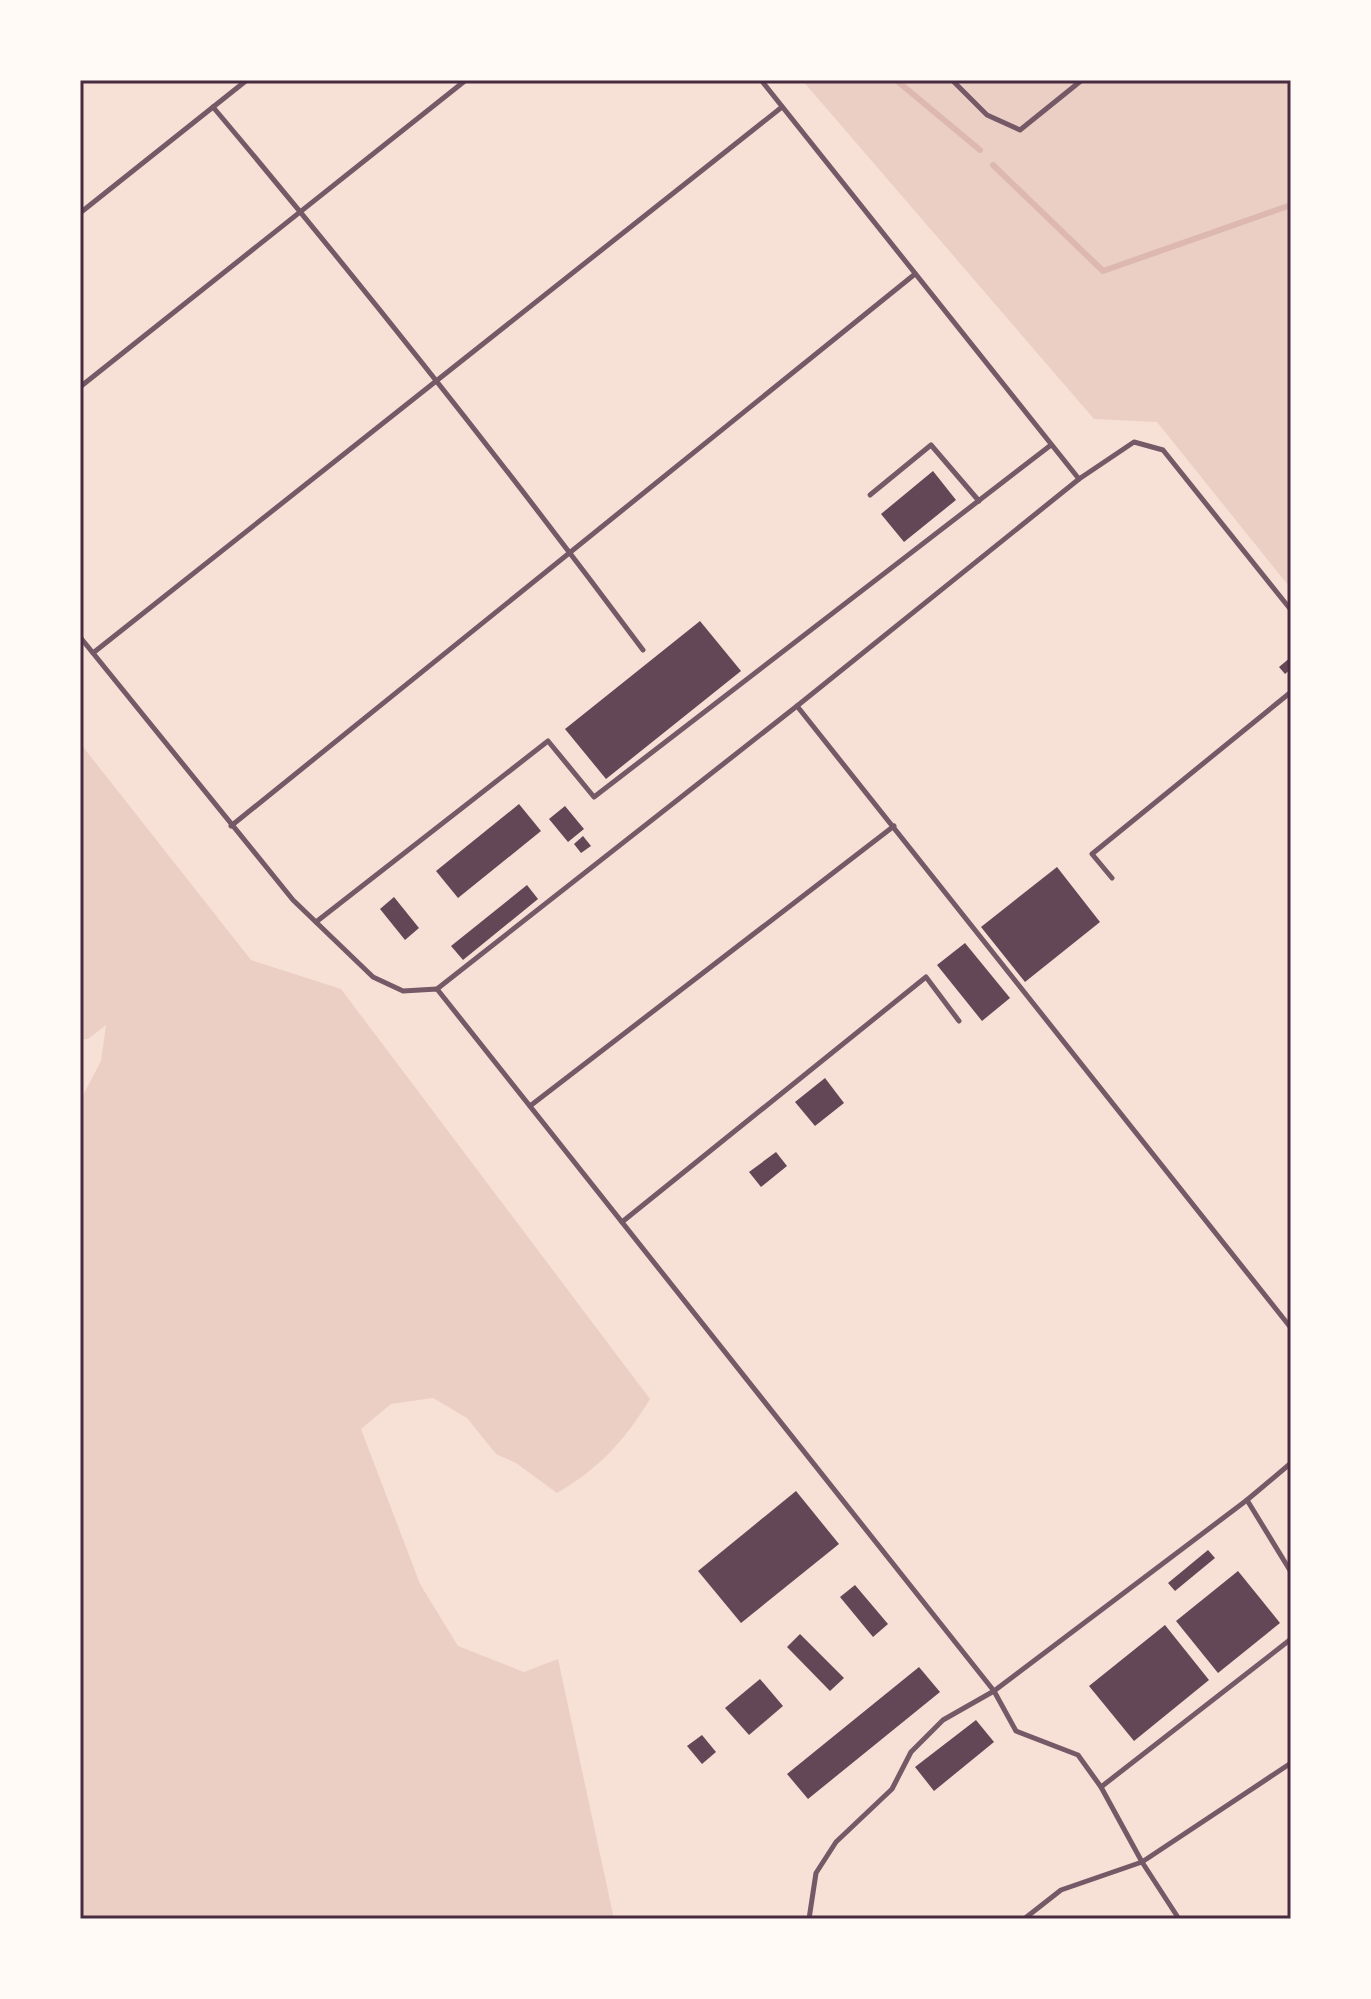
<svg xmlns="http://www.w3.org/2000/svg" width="1371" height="1999" viewBox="0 0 1371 1999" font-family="'PT Sans',sans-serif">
  <rect width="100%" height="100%" fill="#f7e1d7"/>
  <g fill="#ebcfc5">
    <polygon points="802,80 1291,80 1291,589 1157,422 1094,419"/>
    <path d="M80,743L251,960L341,989L650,1399C624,1441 600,1468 557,1493L516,1463L496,1454L467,1418L433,1398L391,1404L361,1429L420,1584L458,1646L524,1672L558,1659L614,1919H80V1101L101,1061L106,1025L88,1039L80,1040Z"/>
  </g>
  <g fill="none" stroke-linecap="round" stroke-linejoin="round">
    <g stroke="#dcb8b0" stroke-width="6">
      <polyline points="896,80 980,150"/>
      <polyline points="993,165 1103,271 1291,205"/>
    </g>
  </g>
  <g fill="#644757">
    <polygon points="933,471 956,500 904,542 881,514"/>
    <polygon points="700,621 741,671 606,779 565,729"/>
    <polygon points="1291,657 1291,669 1285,674 1279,667"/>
    <polygon points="519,804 541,831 458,898 436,871"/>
    <polygon points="565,806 584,829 568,842 549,819"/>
    <polygon points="583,836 591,846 581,853 574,844"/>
    <polygon points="1057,867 1100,922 1025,982 981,927"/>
    <polygon points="527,885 538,899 463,960 451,946"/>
    <polygon points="394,897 419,928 405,940 380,909"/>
    <polygon points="965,943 1010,998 982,1021 937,965"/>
    <polygon points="825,1078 844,1103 815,1126 795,1102"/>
    <polygon points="776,1152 787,1166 761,1187 749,1172"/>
    <polygon points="796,1491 839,1544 741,1623 698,1571"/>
    <polygon points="1208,1550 1215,1558 1175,1591 1168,1583"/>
    <polygon points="1238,1571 1280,1623 1218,1673 1176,1621"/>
    <polygon points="855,1585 888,1624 873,1637 840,1597"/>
    <polygon points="1165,1625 1209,1680 1134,1741 1089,1686"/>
    <polygon points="800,1634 844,1678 830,1691 787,1647"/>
    <polygon points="919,1667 940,1692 808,1799 787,1774"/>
    <polygon points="760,1679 783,1706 749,1735 725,1708"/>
    <polygon points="976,1720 994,1742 934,1791 915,1767"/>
    <polygon points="702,1735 716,1752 702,1764 687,1746"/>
  </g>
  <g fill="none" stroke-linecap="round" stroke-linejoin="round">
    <g stroke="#755966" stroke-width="5">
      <polyline points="761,80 1079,479"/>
      <polyline points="952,80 987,115 1020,130 1082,80"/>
      <path d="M213,107C361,283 505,465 643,650"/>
      <polyline points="80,213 247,80"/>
      <polyline points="80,387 466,80"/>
      <polyline points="870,495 931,445 979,501"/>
      <polyline points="80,637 293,900 373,977 403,991 437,989 994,1691 1016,1731 1078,1755 1101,1787 1142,1862 1179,1919"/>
      <polyline points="93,653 782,107"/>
      <polyline points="797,706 1291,1328"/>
      <polyline points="231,826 915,274"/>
      <polyline points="1112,878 1092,854 1291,692"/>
      <polyline points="316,922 548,741 594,797 1051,445"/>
      <polyline points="437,989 797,706 1079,479 1134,442 1163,450 1291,610"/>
      <polyline points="530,1106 894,826"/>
      <polyline points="622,1222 926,977 959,1021"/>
      <polyline points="1247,1500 1291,1572"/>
      <polyline points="1101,1787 1291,1639"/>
      <polyline points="809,1919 816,1873 836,1842 892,1789 911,1752 943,1720 994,1691 1247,1500 1291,1463"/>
      <polyline points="1024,1919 1061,1890 1142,1862 1291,1763"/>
    </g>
  </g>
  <rect width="1371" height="1999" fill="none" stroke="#fffaf5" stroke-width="164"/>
  <rect x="82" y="82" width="1207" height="1835" fill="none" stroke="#4a2c40" stroke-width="3"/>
</svg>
